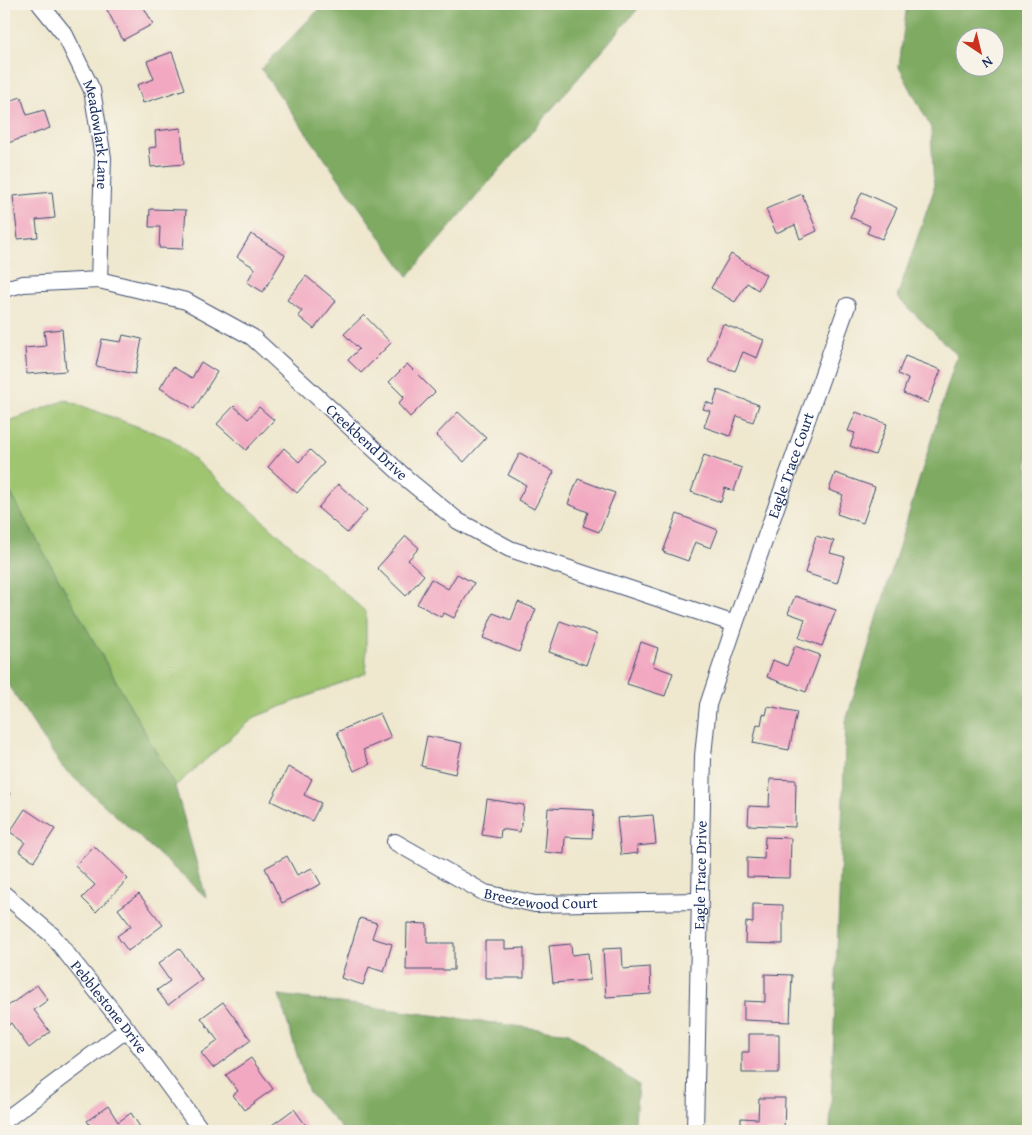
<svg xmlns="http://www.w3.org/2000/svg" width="1032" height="1135" viewBox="0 0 1032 1135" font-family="'Gentium Book Plus',serif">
  <rect width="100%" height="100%" fill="#f7f3e8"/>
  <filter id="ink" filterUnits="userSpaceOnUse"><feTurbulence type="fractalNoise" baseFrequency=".02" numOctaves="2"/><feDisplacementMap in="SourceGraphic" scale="10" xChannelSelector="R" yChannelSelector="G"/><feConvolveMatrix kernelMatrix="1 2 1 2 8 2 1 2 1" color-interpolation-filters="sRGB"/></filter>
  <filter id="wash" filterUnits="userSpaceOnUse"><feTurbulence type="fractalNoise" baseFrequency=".0096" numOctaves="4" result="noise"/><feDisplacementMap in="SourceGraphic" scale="20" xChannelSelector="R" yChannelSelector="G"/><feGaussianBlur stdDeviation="1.12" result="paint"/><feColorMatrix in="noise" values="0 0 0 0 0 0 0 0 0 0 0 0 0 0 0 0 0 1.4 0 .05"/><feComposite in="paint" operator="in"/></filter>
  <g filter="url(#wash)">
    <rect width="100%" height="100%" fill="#efe8cf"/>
    <polygon fill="#9fc570" stroke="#5d7a67" points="66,400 171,439 366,612 366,673 255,717 175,786 6,485 4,484 4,423"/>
    <g fill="#7faa62" stroke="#4d6c60" fill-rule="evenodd">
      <polygon points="324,4 642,4 408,276 261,69"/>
      <path d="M907,4H1028V1131H830L846,721L957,355L897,297L934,190L931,128L899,67ZM964,38H994V68H964Z"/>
      <polygon points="4,484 6,485 175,786 206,897 62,767 4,679"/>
      <polygon points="279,995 569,1033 638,1085 634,1131 344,1131 308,1091"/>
    </g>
    <g id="blocks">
      <g fill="#f2a8c1">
        <polygon points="109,4 142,4 153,24 123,40 105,6"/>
        <polygon points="4,40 9,47 4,51"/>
        <polygon points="172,52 185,89 143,103 137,85 154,79 147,61"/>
        <polygon points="21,97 27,115 44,110 50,128 8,143 4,130 4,103"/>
        <polygon points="181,128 184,164 151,167 149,148 156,147 155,131"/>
        <polygon points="52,192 55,218 36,220 38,237 18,239 13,196"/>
        <polygon points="862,192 897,208 882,239 867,233 870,226 850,217"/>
        <polygon points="802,194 817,231 800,239 795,225 776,233 766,209"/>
        <polygon points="150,209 186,210 183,249 159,248 160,227 149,227"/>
        <polygon points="251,234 285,255 263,292 247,282 255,268 237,257"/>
        <polygon points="731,254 766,275 758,290 747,283 735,302 711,288"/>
        <polygon points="306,276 336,301 314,329 298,316 302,311 287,300"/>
        <polygon points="364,315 391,343 361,373 348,360 359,349 344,334"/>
        <polygon points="723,324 764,340 757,358 743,352 735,371 708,361"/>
        <polygon points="62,329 66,371 27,374 25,348 46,346 44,331"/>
        <polygon points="123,335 142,339 135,374 96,366 102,339 121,342"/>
        <polygon points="905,356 941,370 928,403 903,393 908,379 898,374"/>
        <polygon points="201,362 217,372 194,409 160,388 173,367 192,378"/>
        <polygon points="407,364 435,392 410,417 398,404 404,397 389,382"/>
        <polygon points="718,390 759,405 753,422 737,416 730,436 704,427 710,411 703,409 706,402 713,405"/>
        <polygon points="234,406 248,419 259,407 274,420 246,450 217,424"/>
        <polygon points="458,412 486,438 464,462 436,435"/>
        <polygon points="856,412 887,424 875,455 850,446 855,433 848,431"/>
        <polygon points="284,448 299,462 310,450 324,463 297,493 268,467"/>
        <polygon points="520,453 554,472 534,509 518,500 526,485 508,475"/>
        <polygon points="704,455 742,468 734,491 725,488 721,502 691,492"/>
        <polygon points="835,473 875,487 863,523 837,514 843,495 829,490"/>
        <polygon points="578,479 615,493 599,532 583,526 588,512 568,504"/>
        <polygon points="338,484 367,510 347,533 318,508"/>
        <polygon points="677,514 718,530 711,548 695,542 688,561 663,552"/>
        <polygon points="406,536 419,548 408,560 424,575 406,596 377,568"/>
        <polygon points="816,536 834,541 830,553 845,557 837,583 805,573"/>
        <polygon points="457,574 474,583 454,618 444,613 441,617 417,604 431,579 448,589"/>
        <polygon points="795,596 836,610 822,646 799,638 805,619 788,613"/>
        <polygon points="518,602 536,609 519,652 483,638 493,613 511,620"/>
        <polygon points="560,621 597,634 586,665 549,652"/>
        <polygon points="641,642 658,648 653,666 673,673 665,696 627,684"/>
        <polygon points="795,646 820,655 806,692 767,677 773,660 787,666"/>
        <polygon points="768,706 797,712 789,750 753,743 757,724 761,725 763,714 766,715"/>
        <polygon points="380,713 391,738 363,750 370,764 354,771 337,732"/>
        <polygon points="427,736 462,743 455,774 421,766"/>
        <polygon points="288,767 312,779 304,795 321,803 312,821 271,801"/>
        <polygon points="770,779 796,780 795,827 748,825 749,806 769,807"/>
        <polygon points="4,791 10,793 4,807"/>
        <polygon points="487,799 524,805 520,832 501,829 500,838 482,835"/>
        <polygon points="548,808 594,810 592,838 565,837 564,854 545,852"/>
        <polygon points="25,809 55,829 34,861 19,851 25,842 10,832"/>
        <polygon points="653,815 656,844 637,846 638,853 621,855 617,818"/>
        <polygon points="765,837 791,838 790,878 747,877 747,858 764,859"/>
        <polygon points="94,846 128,879 96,912 82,898 95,885 75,866"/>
        <polygon points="287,856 297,875 312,868 321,884 282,903 265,868"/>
        <polygon points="139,894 163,925 128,951 117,936 131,926 118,909"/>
        <polygon points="753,904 783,905 783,944 745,943 746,922 753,923"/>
        <polygon points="360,918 377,923 372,938 392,944 384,972 369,967 363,985 341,978"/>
        <polygon points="407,923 427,924 427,943 454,943 454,970 406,970"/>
        <polygon points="485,941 505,941 505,949 524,948 524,978 485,978"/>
        <polygon points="571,944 572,955 588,953 590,980 553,983 549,946"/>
        <polygon points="179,948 202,980 168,1005 157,990 170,981 158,964"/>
        <polygon points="622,948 623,969 650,967 651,994 606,997 603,949"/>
        <polygon points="765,974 792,975 790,1022 744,1020 744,1001 765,1002"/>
        <polygon points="37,985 48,1000 34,1010 50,1032 29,1048 11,1023 4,1029 4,1009"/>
        <polygon points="223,1002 251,1040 213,1068 201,1053 218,1041 201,1018"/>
        <polygon points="749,1034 779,1034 779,1073 742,1073 742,1052 749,1052"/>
        <polygon points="251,1058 273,1089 244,1110 233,1095 238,1091 226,1075"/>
        <polygon points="759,1098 785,1098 784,1131 741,1131 741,1118 758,1119"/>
        <polygon points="108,1106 118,1122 131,1113 142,1130 140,1131 94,1131 87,1121"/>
        <polygon points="294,1109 310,1131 276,1131 272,1125"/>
      </g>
    </g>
  </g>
  <g filter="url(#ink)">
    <use href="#blocks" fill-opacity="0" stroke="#3b4b6f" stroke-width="1"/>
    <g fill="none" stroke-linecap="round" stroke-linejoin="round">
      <defs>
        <g id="street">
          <path id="s1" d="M40,4L65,35L92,90L103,158L99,280"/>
          <path id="s2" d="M4,289L23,284L99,280L186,301L252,337L408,480L458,521L510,549L735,624"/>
          <path id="s3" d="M395,842L485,893L535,904L699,901"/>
          <path id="s4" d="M4,894L52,935L127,1029L202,1131"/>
          <polyline points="4,1121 127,1029"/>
          <path id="s5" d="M695,1131L703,756L708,705L735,624L847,306"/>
        </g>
      </defs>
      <use href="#street" stroke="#3b4b6f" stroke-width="18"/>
      <use href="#street" stroke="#fff" stroke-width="16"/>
    </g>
  </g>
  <g text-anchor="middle" stroke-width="5" stroke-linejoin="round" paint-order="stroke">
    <g font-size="15" fill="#1b2f5e" stroke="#f7f3e8">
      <text dy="5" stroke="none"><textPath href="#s1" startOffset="146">Meadowlark Lane</textPath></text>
      <text dy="5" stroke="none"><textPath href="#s2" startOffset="416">Creekbend Drive</textPath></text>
      <text dy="5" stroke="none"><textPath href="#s5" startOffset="680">Eagle Trace Court</textPath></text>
      <text dy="5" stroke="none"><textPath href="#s5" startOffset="256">Eagle Trace Drive</textPath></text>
      <text dy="5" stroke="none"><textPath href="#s3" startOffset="160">Breezewood Court</textPath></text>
      <text dy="5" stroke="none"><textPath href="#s4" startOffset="155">Pebblestone Drive</textPath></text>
    </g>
  </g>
  <rect width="1032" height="1135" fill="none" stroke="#f7f3e8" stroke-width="20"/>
  <g transform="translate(980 52) rotate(145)"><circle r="24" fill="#f7f3e8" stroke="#9fa5b1"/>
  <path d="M0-4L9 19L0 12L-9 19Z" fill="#c8321e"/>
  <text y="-8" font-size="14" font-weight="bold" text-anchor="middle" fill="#1b2f5e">N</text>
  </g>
</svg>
